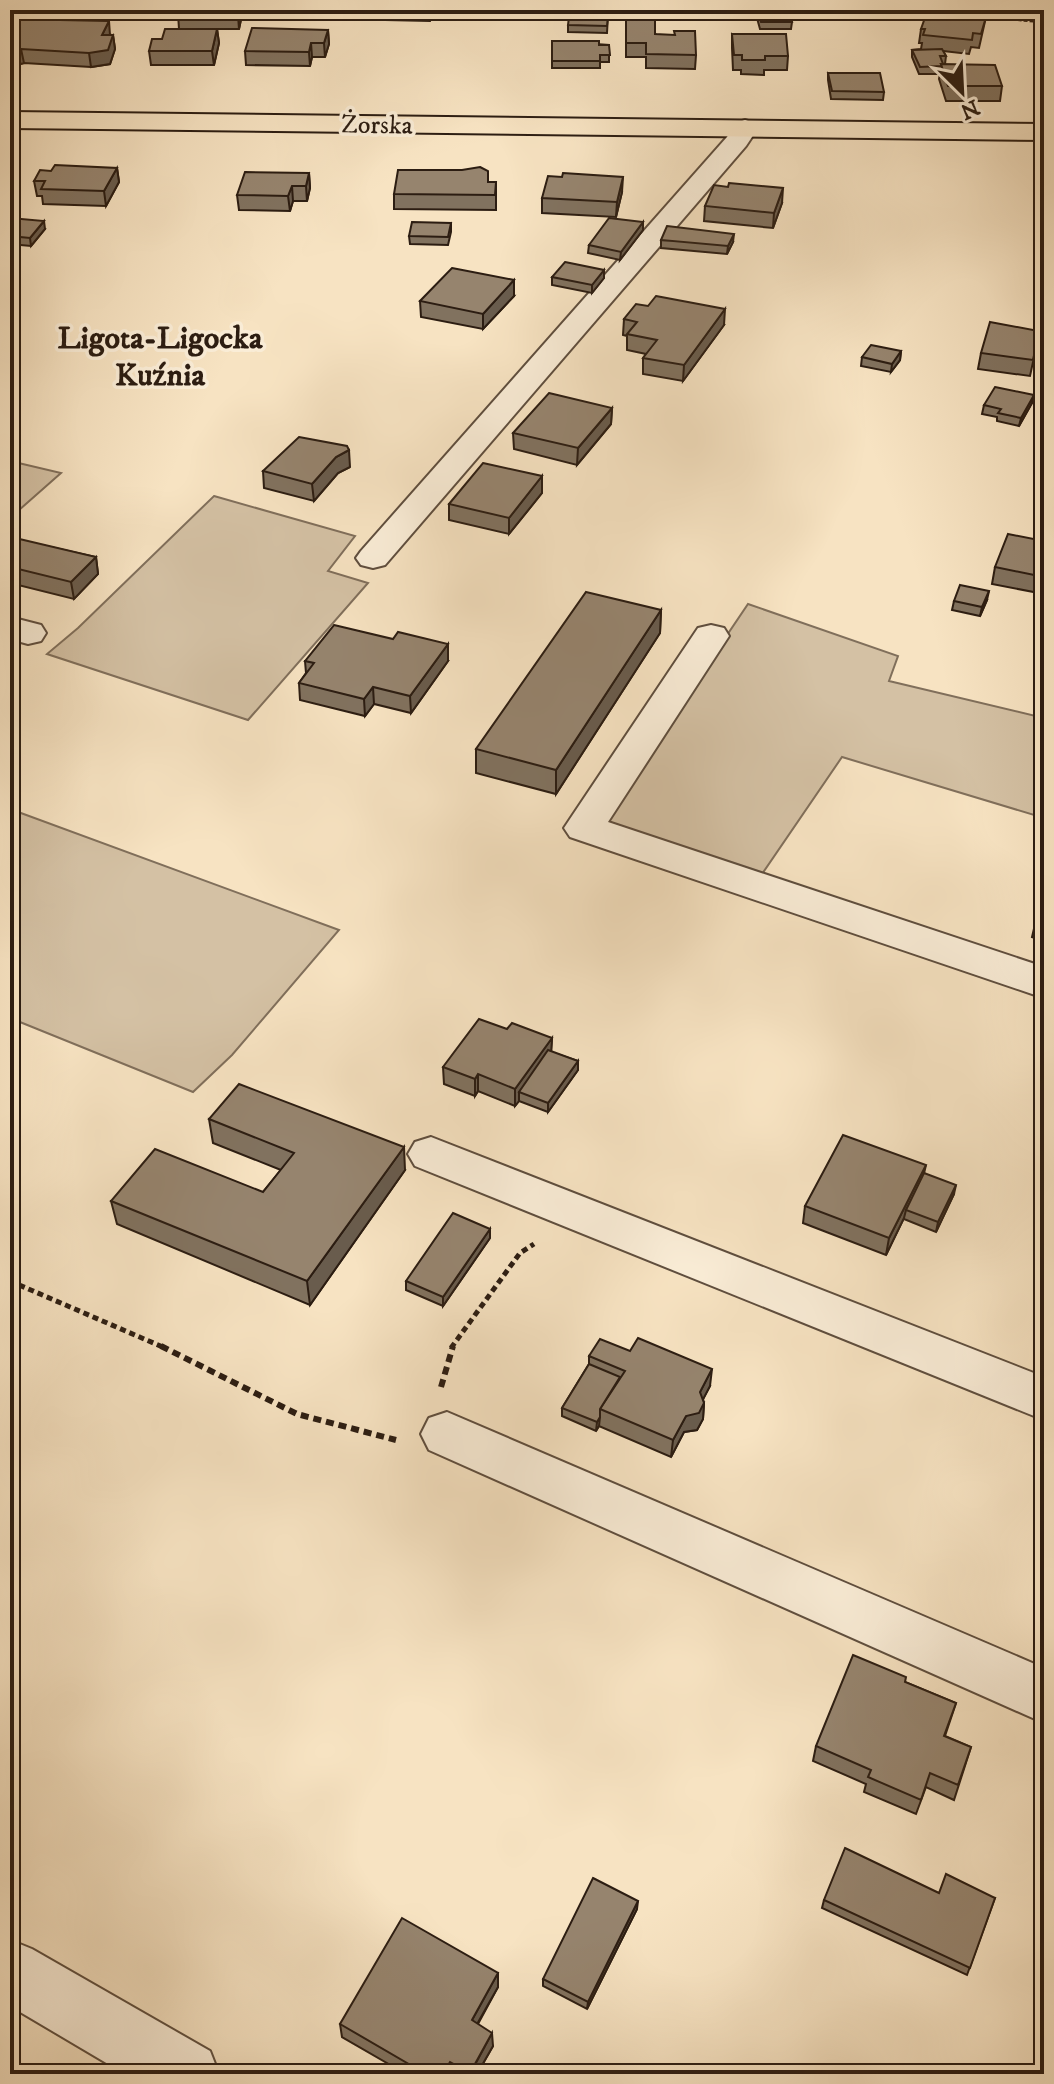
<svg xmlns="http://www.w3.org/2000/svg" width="1054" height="2084" viewBox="0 0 1054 2084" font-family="'IM FELL DW Pica',serif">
  <rect width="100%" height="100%" fill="#f7e3c2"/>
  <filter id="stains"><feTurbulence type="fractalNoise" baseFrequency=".0025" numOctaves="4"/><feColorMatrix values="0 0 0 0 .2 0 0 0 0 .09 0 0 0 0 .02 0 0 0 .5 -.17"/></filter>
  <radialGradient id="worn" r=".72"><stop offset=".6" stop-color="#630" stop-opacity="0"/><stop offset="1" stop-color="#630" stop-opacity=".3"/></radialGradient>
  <g fill="#d4c1a4" stroke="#806f5b" stroke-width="2">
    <polygon points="10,461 61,473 10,518"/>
    <polygon points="214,496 355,536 328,571 368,583 248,720 47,654 78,628"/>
    <polygon points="748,604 898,656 889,681 1044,718 1044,818 842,757 762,874 601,822"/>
    <polygon points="10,809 339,930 232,1055 193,1092 10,1018"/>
  </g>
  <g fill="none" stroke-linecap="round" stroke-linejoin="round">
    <defs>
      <g id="minor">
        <polygon points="745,120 754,123 758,128 746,146 385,565 373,568 361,565 356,558 361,551 727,137 736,123"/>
        <polygon points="10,617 41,625 46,633 41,641 28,644 10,639"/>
        <polygon points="711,625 724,628 729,636 608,822 1044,967 1044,998 570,837 564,828 570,819 698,628"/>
        <polygon points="431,1137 1044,1377 1044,1420 415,1166 408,1154 415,1142"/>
        <polygon points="447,1412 1044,1668 1044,1723 429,1450 421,1434 429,1418"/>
        <polygon points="10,1940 32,1949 210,2051 219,2074 125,2074 10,2006"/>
      </g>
      <polygon id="major" points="10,112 1044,124 1044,140 10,128"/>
    </defs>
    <use href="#minor" stroke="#5f4e3e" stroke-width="4"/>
    <use href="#major" stroke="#2c1d12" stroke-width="4"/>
    <polyline stroke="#2c1d12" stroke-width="3" stroke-dasharray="4 2" stroke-linecap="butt" points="934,12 1044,22"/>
    <g stroke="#2c1d12" stroke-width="5" stroke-dasharray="6 4" stroke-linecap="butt">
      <polyline points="10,1281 165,1348"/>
      <polyline points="451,1348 520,1253 534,1244"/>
    </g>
    <g stroke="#2c1d12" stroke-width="6" stroke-dasharray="8 5" stroke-linecap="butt">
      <polyline points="161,1346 297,1414 396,1440"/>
      <polyline points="441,1387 453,1346"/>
    </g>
    <use href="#minor" fill="#faedd7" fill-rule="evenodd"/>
    <use href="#major" fill="#f7e3c2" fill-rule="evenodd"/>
  </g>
  <g fill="#81725f" stroke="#2c1d12" stroke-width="2">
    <polygon points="158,10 243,10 239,29 217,29 219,43 214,65 151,65 149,51 162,39 179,29 178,14 158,14"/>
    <polygon points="386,10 432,10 430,21 386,20"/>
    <polygon points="757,11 792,22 791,29 760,29 757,18"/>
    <polygon points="608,15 607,33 568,32 568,25 592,18"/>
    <polygon points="626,17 655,34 696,55 695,69 646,68 646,57 626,57"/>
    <polygon points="986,17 979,48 971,47 969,54 943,51 946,56 945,64 943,64 1002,86 1000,101 946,101 939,79 940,74 919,74 912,57 912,50 921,49 922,43 919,43 921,29"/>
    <polygon points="10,19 113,35 115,49 110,64 91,67 24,63 10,67"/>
    <polygon points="328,30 329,44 325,57 312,57 310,66 246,65 245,51"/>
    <polygon points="732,34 788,56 787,70 764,70 764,75 741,74 741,70 733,70 732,48"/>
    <polygon points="552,41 609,45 609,62 600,62 600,68 552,68"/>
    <polygon points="1040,53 1044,53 1044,83 1037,67"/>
    <polygon points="828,73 884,92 883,100 831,99 828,80"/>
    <polygon points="117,168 119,182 106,206 43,204 42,196 37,196 34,181 51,171"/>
    <polygon points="309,173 310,188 307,201 293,201 290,211 239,210 237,195"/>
    <polygon points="562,177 622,192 616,217 542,213 542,198"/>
    <polygon points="488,182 496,182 496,210 394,209 394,194"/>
    <polygon points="782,203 773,228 704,221 705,206"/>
    <polygon points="10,218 45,229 31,246 10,244"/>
    <polygon points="643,222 643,230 620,260 588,253 589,245"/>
    <polygon points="451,223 451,232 448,245 410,244 409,236"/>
    <polygon points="661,240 733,242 727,254 661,248"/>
    <polygon points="604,270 604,278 592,293 552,285 552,277"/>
    <polygon points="514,296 483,329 421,317 420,301"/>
    <polygon points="624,319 724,325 683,381 643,374 643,358 646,354 627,350 627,336 623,335"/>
    <polygon points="1044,332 1044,357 1042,363 1033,362 1030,376 978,369 981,353"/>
    <polygon points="901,351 900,360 891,372 861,366 862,357"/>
    <polygon points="1032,403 1019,426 997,421 997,417 982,414 984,405"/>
    <polygon points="612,408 611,424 577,465 514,449 513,433"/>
    <polygon points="350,467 338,473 314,501 264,488 263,471"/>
    <polygon points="542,476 542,493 509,534 449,520 449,504"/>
    <polygon points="10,538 96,557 98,574 74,599 10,583"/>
    <polygon points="1044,541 1044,594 992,584 995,567"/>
    <polygon points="987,600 980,616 952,610 954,601"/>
    <polygon points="661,610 660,633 556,794 476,773 476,749"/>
    <polygon points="305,661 448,661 411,713 374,704 365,716 300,700 299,683 306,673"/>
    <polygon points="1044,906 1044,941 1032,937 1036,920"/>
    <polygon points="507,1029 552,1038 551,1052 578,1061 578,1070 548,1112 519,1101 515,1106 478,1091 475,1096 444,1084 443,1067"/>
    <polygon points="209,1119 405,1170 310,1305 117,1224 111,1201 263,1192 281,1170 213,1143"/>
    <polygon points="924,1173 954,1194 936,1232 904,1219 904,1218 886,1255 803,1223 805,1206"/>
    <polygon points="490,1238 443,1306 406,1290 406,1281"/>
    <polygon points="589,1356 710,1386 703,1399 704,1403 703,1419 697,1430 684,1432 671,1457 599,1426 596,1431 562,1416 562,1408 589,1364"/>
    <polygon points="905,1682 956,1703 945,1736 971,1747 954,1800 926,1787 916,1814 864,1792 866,1784 813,1761 816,1746"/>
    <polygon points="939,1893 995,1898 967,1975 822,1908 824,1900"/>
    <polygon points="637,1909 587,2009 543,1986 543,1979"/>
    <polygon points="498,1973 498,1987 478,2024 493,2046 477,2074 406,2074 342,2037 340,2024"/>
  </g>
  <g fill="#695c4d" stroke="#2c1d12" stroke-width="2">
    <polygon points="239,10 243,10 239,29 238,15"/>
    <polygon points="109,21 110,35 102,35"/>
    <polygon points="217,29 219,43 214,65 212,51"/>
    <polygon points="328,30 329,44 325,57 324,43"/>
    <polygon points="113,35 115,49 110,64 91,67 89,53"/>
    <polygon points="311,43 312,57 310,66 309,52"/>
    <polygon points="21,49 24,63 10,67 10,52"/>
    <polygon points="117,168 119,182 106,206 104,191"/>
    <polygon points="309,173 310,188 307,201 306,186"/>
    <polygon points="623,177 622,192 616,217 617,202"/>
    <polygon points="292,186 293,201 290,211 288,196"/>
    <polygon points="783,188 782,203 773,228 774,213"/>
    <polygon points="44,221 45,229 31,246 30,238"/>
    <polygon points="643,222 643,230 620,260 621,252"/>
    <polygon points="734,234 733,242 727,254 728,246"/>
    <polygon points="604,270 604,278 592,293 592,285"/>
    <polygon points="514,280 514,296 483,329 483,314"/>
    <polygon points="725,309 724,325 683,381 684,365"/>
    <polygon points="901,351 900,360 891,372 892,364"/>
    <polygon points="1034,395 1032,403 1019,426 1021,418"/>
    <polygon points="612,408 611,424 577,465 578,448"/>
    <polygon points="349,450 350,467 338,473 314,501 312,484 336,457"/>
    <polygon points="542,476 542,493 509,534 509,518"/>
    <polygon points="96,557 98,574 74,599 71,582"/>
    <polygon points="989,591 987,600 980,616 982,607"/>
    <polygon points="661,610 660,633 556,794 556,770"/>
    <polygon points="448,644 448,661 411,713 410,696"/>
    <polygon points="373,687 374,704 365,716 364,699"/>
    <polygon points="552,1038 551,1055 519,1092 519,1101 515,1106 515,1089"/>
    <polygon points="578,1061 578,1070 548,1112 548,1103"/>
    <polygon points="478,1074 478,1091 475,1096 475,1079"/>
    <polygon points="404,1147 405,1170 310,1305 307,1281"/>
    <polygon points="926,1165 922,1182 906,1210 904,1218 886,1255 889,1238"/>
    <polygon points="956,1185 954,1194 936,1232 938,1222"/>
    <polygon points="490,1229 490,1238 443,1306 443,1297"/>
    <polygon points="712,1369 710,1386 698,1409 700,1392"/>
    <polygon points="704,1403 703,1419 697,1430 684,1432 671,1457 673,1440 686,1416"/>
    <polygon points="600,1417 599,1426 596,1431 597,1422"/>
    <polygon points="638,1901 637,1909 587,2009 588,2002"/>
    <polygon points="498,1973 498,1987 472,2033 472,2020"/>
    <polygon points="492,2033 493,2046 477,2074 470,2074"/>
    <polygon points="450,2062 451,2074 443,2074"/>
  </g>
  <g fill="#96846e" stroke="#2c1d12" stroke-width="2">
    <polygon points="179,10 239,10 238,15 177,16"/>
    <polygon points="788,10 792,22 761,22 757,11"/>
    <polygon points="927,12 986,17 981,34 973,33 972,40 923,35 925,29 921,29"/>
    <polygon points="592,15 608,15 607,26 568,25 569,17 592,18"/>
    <polygon points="626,17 655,18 655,34 675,35 674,31 695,31 696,55 646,54 646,43 626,43"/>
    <polygon points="10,19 109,21 102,35 113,35 108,50 89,53 21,49 10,52"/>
    <polygon points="252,28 328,30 324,43 311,43 309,52 245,51"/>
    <polygon points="165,29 217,29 212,51 149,51 152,39 162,39"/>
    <polygon points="732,34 786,34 788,56 765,56 765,60 742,60 742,55 734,55"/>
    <polygon points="552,41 599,41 599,45 609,45 610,55 600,55 600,61 552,61"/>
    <polygon points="942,49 946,56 940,56 943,64 941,64 942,66 920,67 912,50"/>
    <polygon points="1040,53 1044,53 1044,63"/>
    <polygon points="941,64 995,65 1002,86 948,86"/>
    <polygon points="828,73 880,73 884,92 832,91"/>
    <polygon points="55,165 117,168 104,191 41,189 45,181 34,181 40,170 51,171"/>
    <polygon points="480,167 488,171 488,182 496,182 495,195 394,194 398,170 462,170"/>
    <polygon points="245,172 309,173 306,186 292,186 288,196 237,195"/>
    <polygon points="563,173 623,177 617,202 542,198 548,176 562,177"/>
    <polygon points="729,183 783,188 774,213 705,206 714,185 728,187"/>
    <polygon points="10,218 44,221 30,238 10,236"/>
    <polygon points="609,218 643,222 621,252 589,245"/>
    <polygon points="412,222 451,223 448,237 409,236"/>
    <polygon points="667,226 734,234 728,246 661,240"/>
    <polygon points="565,262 604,270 592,285 552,277"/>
    <polygon points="452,268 514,280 483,314 420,301"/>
    <polygon points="656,296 725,309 684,365 643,358 657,340 627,334 637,322 624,319 636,304 648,306"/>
    <polygon points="990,322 1044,332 1044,347 1036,346 1033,360 981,353"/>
    <polygon points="871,345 901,351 892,364 862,357"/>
    <polygon points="995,387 1034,395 1021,418 998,413 1001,409 984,405"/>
    <polygon points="549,393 612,408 578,448 513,433"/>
    <polygon points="299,437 347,446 349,450 336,457 312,484 263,471"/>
    <polygon points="483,463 542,476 509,518 449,504"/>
    <polygon points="1008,534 1044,541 1044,577 995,567"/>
    <polygon points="11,537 96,557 71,582 10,567"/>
    <polygon points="960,585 989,591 982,607 954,601"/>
    <polygon points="586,592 661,610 556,770 476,749"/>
    <polygon points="334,625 393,639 398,632 448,644 410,696 373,687 364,699 299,683 314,663 305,661"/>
    <polygon points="1044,906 1044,923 1036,920"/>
    <polygon points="479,1019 507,1029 512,1023 552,1038 515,1089 478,1074 475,1079 443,1067"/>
    <polygon points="548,1050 578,1061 548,1103 519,1092"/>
    <polygon points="239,1084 404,1147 307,1281 111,1201 155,1149 263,1192 294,1153 209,1119"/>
    <polygon points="843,1135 926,1165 889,1238 805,1206"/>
    <polygon points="924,1173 956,1185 938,1222 906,1210"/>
    <polygon points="453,1213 490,1229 443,1297 406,1281"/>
    <polygon points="638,1338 712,1369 700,1392 704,1403 699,1413 686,1416 673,1440 600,1409 625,1371 589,1356 600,1339 630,1351"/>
    <polygon points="589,1364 620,1377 600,1409 600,1417 597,1422 562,1408"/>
    <polygon points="853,1655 906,1677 905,1682 956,1703 944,1736 971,1747 958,1785 930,1773 921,1800 868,1777 871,1770 816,1746"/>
    <polygon points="845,1848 939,1893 946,1874 995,1898 970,1968 824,1900"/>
    <polygon points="593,1878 638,1901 588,2002 543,1979"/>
    <polygon points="402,1918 498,1973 472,2020 492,2033 470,2073 450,2062 443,2074 426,2074 340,2024"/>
  </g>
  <g text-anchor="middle" stroke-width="7" stroke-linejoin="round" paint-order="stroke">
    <g font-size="26" fill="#2c1d12" stroke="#faedd7">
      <text transform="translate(377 124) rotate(1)" y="9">Żorska</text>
    </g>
    <g font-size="32" font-weight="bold" fill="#2c1d12" stroke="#faedd7">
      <text x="160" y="348">Ligota-Ligocka<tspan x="160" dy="37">Kuźnia</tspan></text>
    </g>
  </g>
  <rect width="1054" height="2084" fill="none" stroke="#f7e3c2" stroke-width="40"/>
  <rect x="12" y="12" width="1030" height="2060" fill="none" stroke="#2c1d12" stroke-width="4"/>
  <rect x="20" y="20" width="1014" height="2044" fill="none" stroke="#2c1d12" stroke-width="2"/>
  <g transform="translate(962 92) rotate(156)" stroke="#faedd7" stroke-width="6" paint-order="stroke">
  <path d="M0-6L14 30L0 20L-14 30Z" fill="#2c1d12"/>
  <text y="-12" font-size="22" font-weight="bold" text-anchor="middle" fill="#2c1d12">N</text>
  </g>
  <rect width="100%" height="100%" filter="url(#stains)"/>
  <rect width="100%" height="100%" fill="url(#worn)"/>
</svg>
